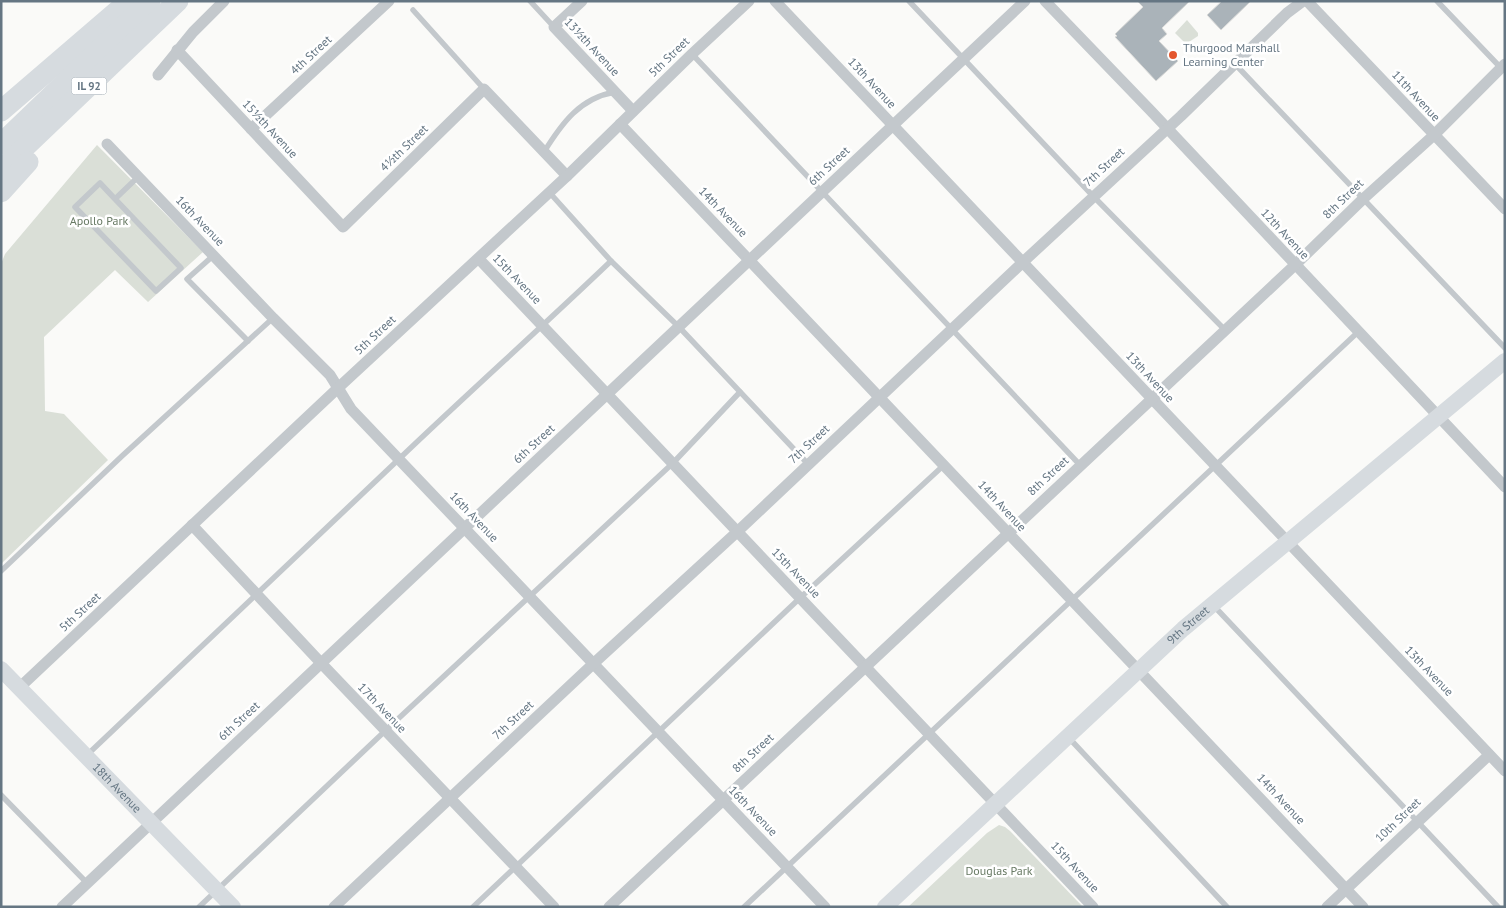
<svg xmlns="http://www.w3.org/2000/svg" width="1506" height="908" viewBox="0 0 1506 908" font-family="'PT Sans',sans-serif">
  <rect width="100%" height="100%" fill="#fafaf8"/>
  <g fill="#dadfd7">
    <polygon points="1187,20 1198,33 1198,36 1186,44 1175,33"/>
    <polygon points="97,145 203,252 148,302 115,270 44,337 45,411 64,414 108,460 1,564 1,264 5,254"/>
    <polygon points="999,825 1005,827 1010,831 1083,907 908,907 987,833"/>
  </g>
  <g fill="#aab3b9" stroke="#dcdcda">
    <polygon points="1137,1 1190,1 1162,28 1167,34 1159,41 1178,61 1156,81 1115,37 1117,36 1115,34 1143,7"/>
    <polygon points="1222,1 1251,1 1221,30 1207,15"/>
  </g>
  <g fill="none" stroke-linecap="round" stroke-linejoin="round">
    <g stroke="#c3c8cc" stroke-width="5.5">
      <polyline points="530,1 554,27"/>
      <polyline points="909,1 1093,196 1225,330"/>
      <polyline points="1437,1 1501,68"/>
      <polyline points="413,10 484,89"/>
      <polyline points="692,54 1080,465"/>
      <polyline points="1235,64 1505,348"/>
      <path d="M544,152C562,123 580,98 615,92"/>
      <polyline points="549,192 611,261 679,327 808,464"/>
      <polyline points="115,199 100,183 75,207 156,291 181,268 115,199 139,176"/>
      <polyline points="214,255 187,279 248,341"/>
      <polyline points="1,571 122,456 273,318"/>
      <polyline points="1213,605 1498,907"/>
      <polyline points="1069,738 1227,907"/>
      <path d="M87,755C191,656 295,557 399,459C469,392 541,328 611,261"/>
      <polyline points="1,795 87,883"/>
      <polyline points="199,907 385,731 673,463 740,392"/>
      <polyline points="473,907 801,597 944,465"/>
      <polyline points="744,907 1358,332"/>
    </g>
    <g stroke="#c3c8cc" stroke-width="11">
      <polyline points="582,1 554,27 633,111"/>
      <polyline points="775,1 1505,771"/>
      <polyline points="1045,1 1151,111 1505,487"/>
      <polyline points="1307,1 1505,209"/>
      <polyline points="177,50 343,227 484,89 567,176"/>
      <polyline points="158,75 193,32 224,1"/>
      <polyline points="620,124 1363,907"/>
      <polyline points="251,129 389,1"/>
      <polyline points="107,144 273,318 330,375 351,409 825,907"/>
      <polyline points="479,259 1093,907"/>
      <polyline points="192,525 321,663 554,907"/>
      <polyline points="19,688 338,388 567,176 692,54 749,1"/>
      <polyline points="62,907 1025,1"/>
      <polyline points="334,907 593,664 737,532 1023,262 1181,116 1287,13 1303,1"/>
      <polyline points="609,907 1295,265 1363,199 1434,135 1505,64"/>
      <polyline points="1327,907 1489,755"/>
    </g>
    <g stroke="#d6dbdf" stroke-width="16">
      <path id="s1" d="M1,669L233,907"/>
      <path id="s2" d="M885,907L1183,629L1505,361"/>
    </g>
    <g stroke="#d6dbdf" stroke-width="21">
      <polyline points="1,111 129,1"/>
      <polyline points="1,144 150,1"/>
      <polyline points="1,170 178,1"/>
      <polyline points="1,192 28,162"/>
    </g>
  </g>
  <circle fill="#e4572e" stroke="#fff" stroke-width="2" cx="1173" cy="55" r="5"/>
  <g text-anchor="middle" stroke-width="5" stroke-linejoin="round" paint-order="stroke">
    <rect fill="#fff" stroke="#939fa8" stroke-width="1" x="71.5" y="77.5" width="35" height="17" rx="4"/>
    <g font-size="11" font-weight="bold" fill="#657683">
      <text x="89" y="90">IL 92</text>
    </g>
    <g font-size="12" fill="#657683" stroke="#fff">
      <text transform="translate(592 47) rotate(47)" y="4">13½th Avenue</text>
      <text transform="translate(311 55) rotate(-43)" y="4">4th Street</text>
      <text transform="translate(669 57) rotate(-44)" y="4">5th Street</text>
      <text transform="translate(872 83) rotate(47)" y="4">13th Avenue</text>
      <text transform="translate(1416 96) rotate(47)" y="4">11th Avenue</text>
      <text transform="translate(270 129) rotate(47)" y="4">15½th Avenue</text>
      <text transform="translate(404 148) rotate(-44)" y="4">4½th Street</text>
      <text transform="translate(829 166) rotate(-43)" y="4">6th Street</text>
      <text transform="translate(1104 167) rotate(-43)" y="4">7th Street</text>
      <text transform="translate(1343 199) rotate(-44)" y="4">8th Street</text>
      <text transform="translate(723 212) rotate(46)" y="4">14th Avenue</text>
      <text transform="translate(200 221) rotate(46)" y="4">16th Avenue</text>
      <text transform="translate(1285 234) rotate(47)" y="4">12th Avenue</text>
      <text transform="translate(517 279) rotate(46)" y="4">15th Avenue</text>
      <text transform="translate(375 335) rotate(-43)" y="4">5th Street</text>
      <text transform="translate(1150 377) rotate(47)" y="4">13th Avenue</text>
      <text transform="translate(534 444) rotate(-43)" y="4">6th Street</text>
      <text transform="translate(809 444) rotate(-43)" y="4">7th Street</text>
      <text transform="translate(1048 476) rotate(-43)" y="4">8th Street</text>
      <text transform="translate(1002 506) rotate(47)" y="4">14th Avenue</text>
      <text transform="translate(474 517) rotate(46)" y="4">16th Avenue</text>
      <text transform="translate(796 573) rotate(46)" y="4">15th Avenue</text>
      <text transform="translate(80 612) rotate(-43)" y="4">5th Street</text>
      <text dy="4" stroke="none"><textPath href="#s2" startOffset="414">9th Street</textPath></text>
      <text transform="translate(1429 671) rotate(46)" y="4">13th Avenue</text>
      <text transform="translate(382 708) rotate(46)" y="4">17th Avenue</text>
      <text transform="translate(513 720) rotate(-43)" y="4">7th Street</text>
      <text transform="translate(239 721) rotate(-43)" y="4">6th Street</text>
      <text transform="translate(753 753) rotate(-43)" y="4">8th Street</text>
      <text dy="4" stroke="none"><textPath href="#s1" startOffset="166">18th Avenue</textPath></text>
      <text transform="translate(1281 799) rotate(47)" y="4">14th Avenue</text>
      <text transform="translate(753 811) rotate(46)" y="4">16th Avenue</text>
      <text transform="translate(1398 820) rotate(-44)" y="4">10th Street</text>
      <text transform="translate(1075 867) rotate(47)" y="4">15th Avenue</text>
    </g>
    <g font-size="12" fill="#657683" stroke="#fff" text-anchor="start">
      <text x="1183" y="52">Thurgood Marshall<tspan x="1183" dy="14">Learning Center</tspan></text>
    </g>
    <g font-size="12" fill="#687a64" stroke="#fff">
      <text x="99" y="225">Apollo Park</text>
      <text x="999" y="875">Douglas Park</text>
    </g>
  </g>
  <rect width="1506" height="908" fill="none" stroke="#657683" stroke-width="5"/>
</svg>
